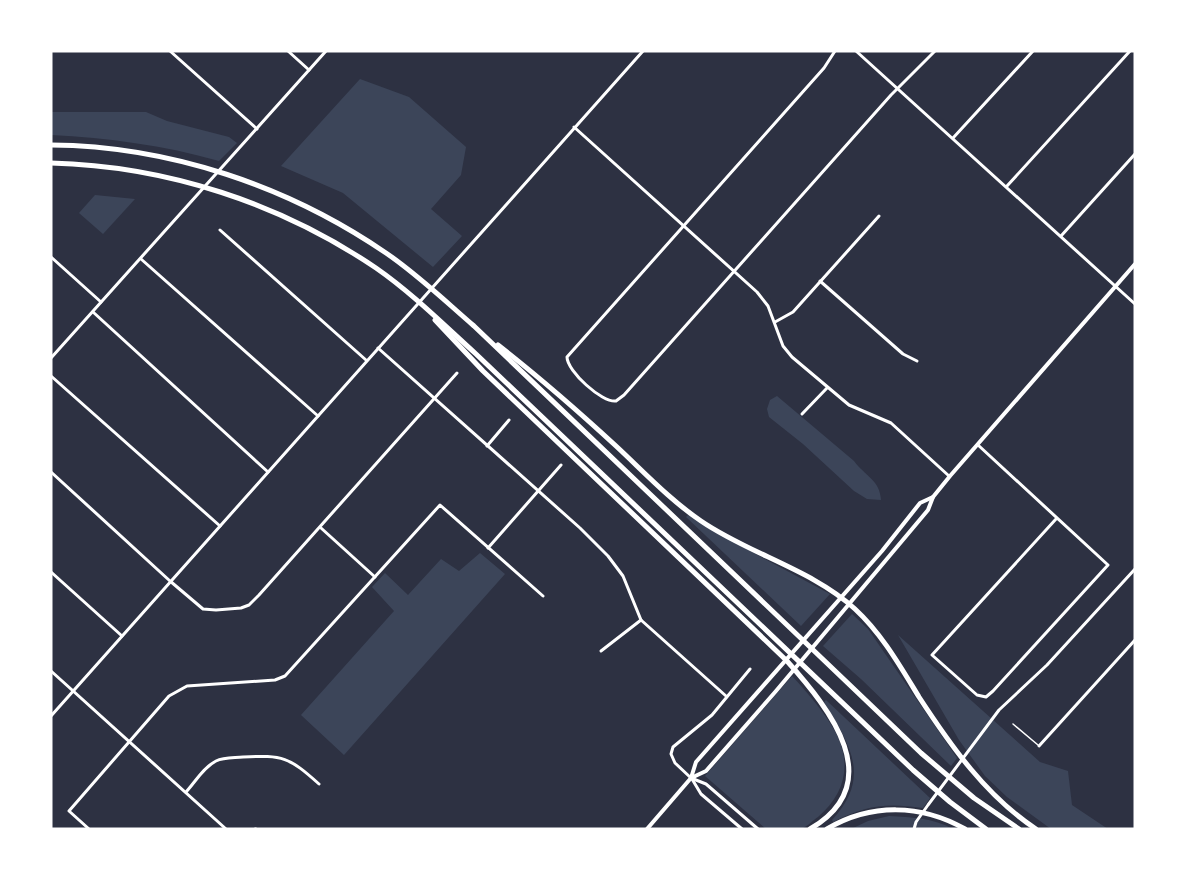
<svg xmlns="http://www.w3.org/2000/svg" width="1186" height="880" viewBox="0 0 1186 880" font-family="Cabin,sans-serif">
  <rect width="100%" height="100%" fill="#2d3142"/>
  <g fill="#3c4559">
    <polygon points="360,79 409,97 466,147 461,175 431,209 462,236 433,267 343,193 281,166"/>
    <path d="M51,112H146L167,121L229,137L237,143L219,161C163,145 108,138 51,135Z"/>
    <polygon points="95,195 135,199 103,234 79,213"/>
    <path d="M777,396L854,461C865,476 880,480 881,500L867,499L854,491L803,444L769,417L767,409L770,400Z"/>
    <polygon points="688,515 711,530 830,594 801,626 686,517"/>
    <polygon points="480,553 505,574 344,755 301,715 394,611 372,587 385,573 408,595 441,559 459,571"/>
    <polygon points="852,614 868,629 957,758 951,766 861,679 823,646"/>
    <polygon points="898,635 1040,762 1068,771 1072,805 1108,829 1051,829 1007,797 985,776 959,740"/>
    <path d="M792,676C807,692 827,715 837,735C852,766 844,795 818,817C813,820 808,826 803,828C796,832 775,829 766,829L705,776Z"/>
    <path d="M826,700L930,798L923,808C885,803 868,805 833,822L832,820C872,777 850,745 824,702Z"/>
    <path d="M889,816C911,817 933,818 953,829H851L868,821Z"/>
  </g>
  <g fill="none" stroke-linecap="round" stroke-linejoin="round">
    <polyline stroke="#fff" stroke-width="1.5" points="1013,724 1038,745"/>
    <g stroke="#fff" stroke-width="3">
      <polyline points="170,51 257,129"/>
      <polyline points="288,51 309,70"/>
      <path d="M835,51L824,68L567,357C567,371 602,403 616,401L624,395L891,95L935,51"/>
      <polyline points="574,127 757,292 768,306 783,346 792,357 849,405 891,423 949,476"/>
      <polyline points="953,138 1033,51"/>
      <polyline points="1007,186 1130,51"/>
      <polyline points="220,230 366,360"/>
      <polyline points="1061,236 1135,154"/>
      <polyline points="51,257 101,302"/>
      <polyline points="141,259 318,416"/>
      <polyline points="820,281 903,354 917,361"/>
      <polyline points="93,312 268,472"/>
      <polyline points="775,322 793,312 879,216"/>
      <polyline points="378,348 580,528 608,556 623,576 641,620 726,696"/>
      <polyline points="51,376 220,526"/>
      <polyline points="802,414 827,388"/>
      <polyline points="978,445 1108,565 993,691 986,697 977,695 932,655 1056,519"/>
      <polyline points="487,446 509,420"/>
      <polyline points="51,472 170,581 203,609 216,610 241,608 249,605 259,595 457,373"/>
      <polyline points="321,528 375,577"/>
      <polyline points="488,548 561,465"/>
      <polyline points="51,572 122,636"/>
      <polyline points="601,651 641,620"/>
      <polyline points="750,669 712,715 673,747 671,754 675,763 691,778 706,784 758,829"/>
      <polyline points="51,671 226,829"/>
      <polyline points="51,716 643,51"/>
      <polyline points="1039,746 1135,640"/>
      <polyline points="692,779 701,794 742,829"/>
      <path d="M186,792C195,782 204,767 216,761C224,757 234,758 243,757C283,755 289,757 319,784"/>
      <polyline points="89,829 69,811 169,696 187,686 275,680 285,676 440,505 543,596"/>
      <polyline points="255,829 256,829"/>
      <polyline points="914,829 916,822 928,805 999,710 1047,665 1135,569"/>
    </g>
    <g stroke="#fff" stroke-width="3">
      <polyline points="856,51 1135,304"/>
      <polyline points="51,358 326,51"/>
    </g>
    <g stroke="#fff" stroke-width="4">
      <polyline points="691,778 706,771 776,691 928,510 933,497 950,476 1135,264"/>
      <polyline points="647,829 691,778 696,762 882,551 920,503 933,497"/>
    </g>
    <g stroke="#fff" stroke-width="5">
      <path d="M51,145C170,146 288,186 386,253C417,274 445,301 474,326L921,753L974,798L1019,829"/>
      <path d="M51,163C167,166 280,203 376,268C412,293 444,325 476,354L913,770L950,802L986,829"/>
      <path d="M435,320L483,371L787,661C830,709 889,783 810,829"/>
      <path d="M498,345C539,377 578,411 616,446C644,472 670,500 701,521C749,554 813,570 855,609C882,634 900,666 919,697C951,746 986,796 1036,829"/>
      <path d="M827,829C871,803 921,804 965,829"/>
    </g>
  </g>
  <rect width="1186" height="880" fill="none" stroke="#ffffff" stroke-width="105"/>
</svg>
